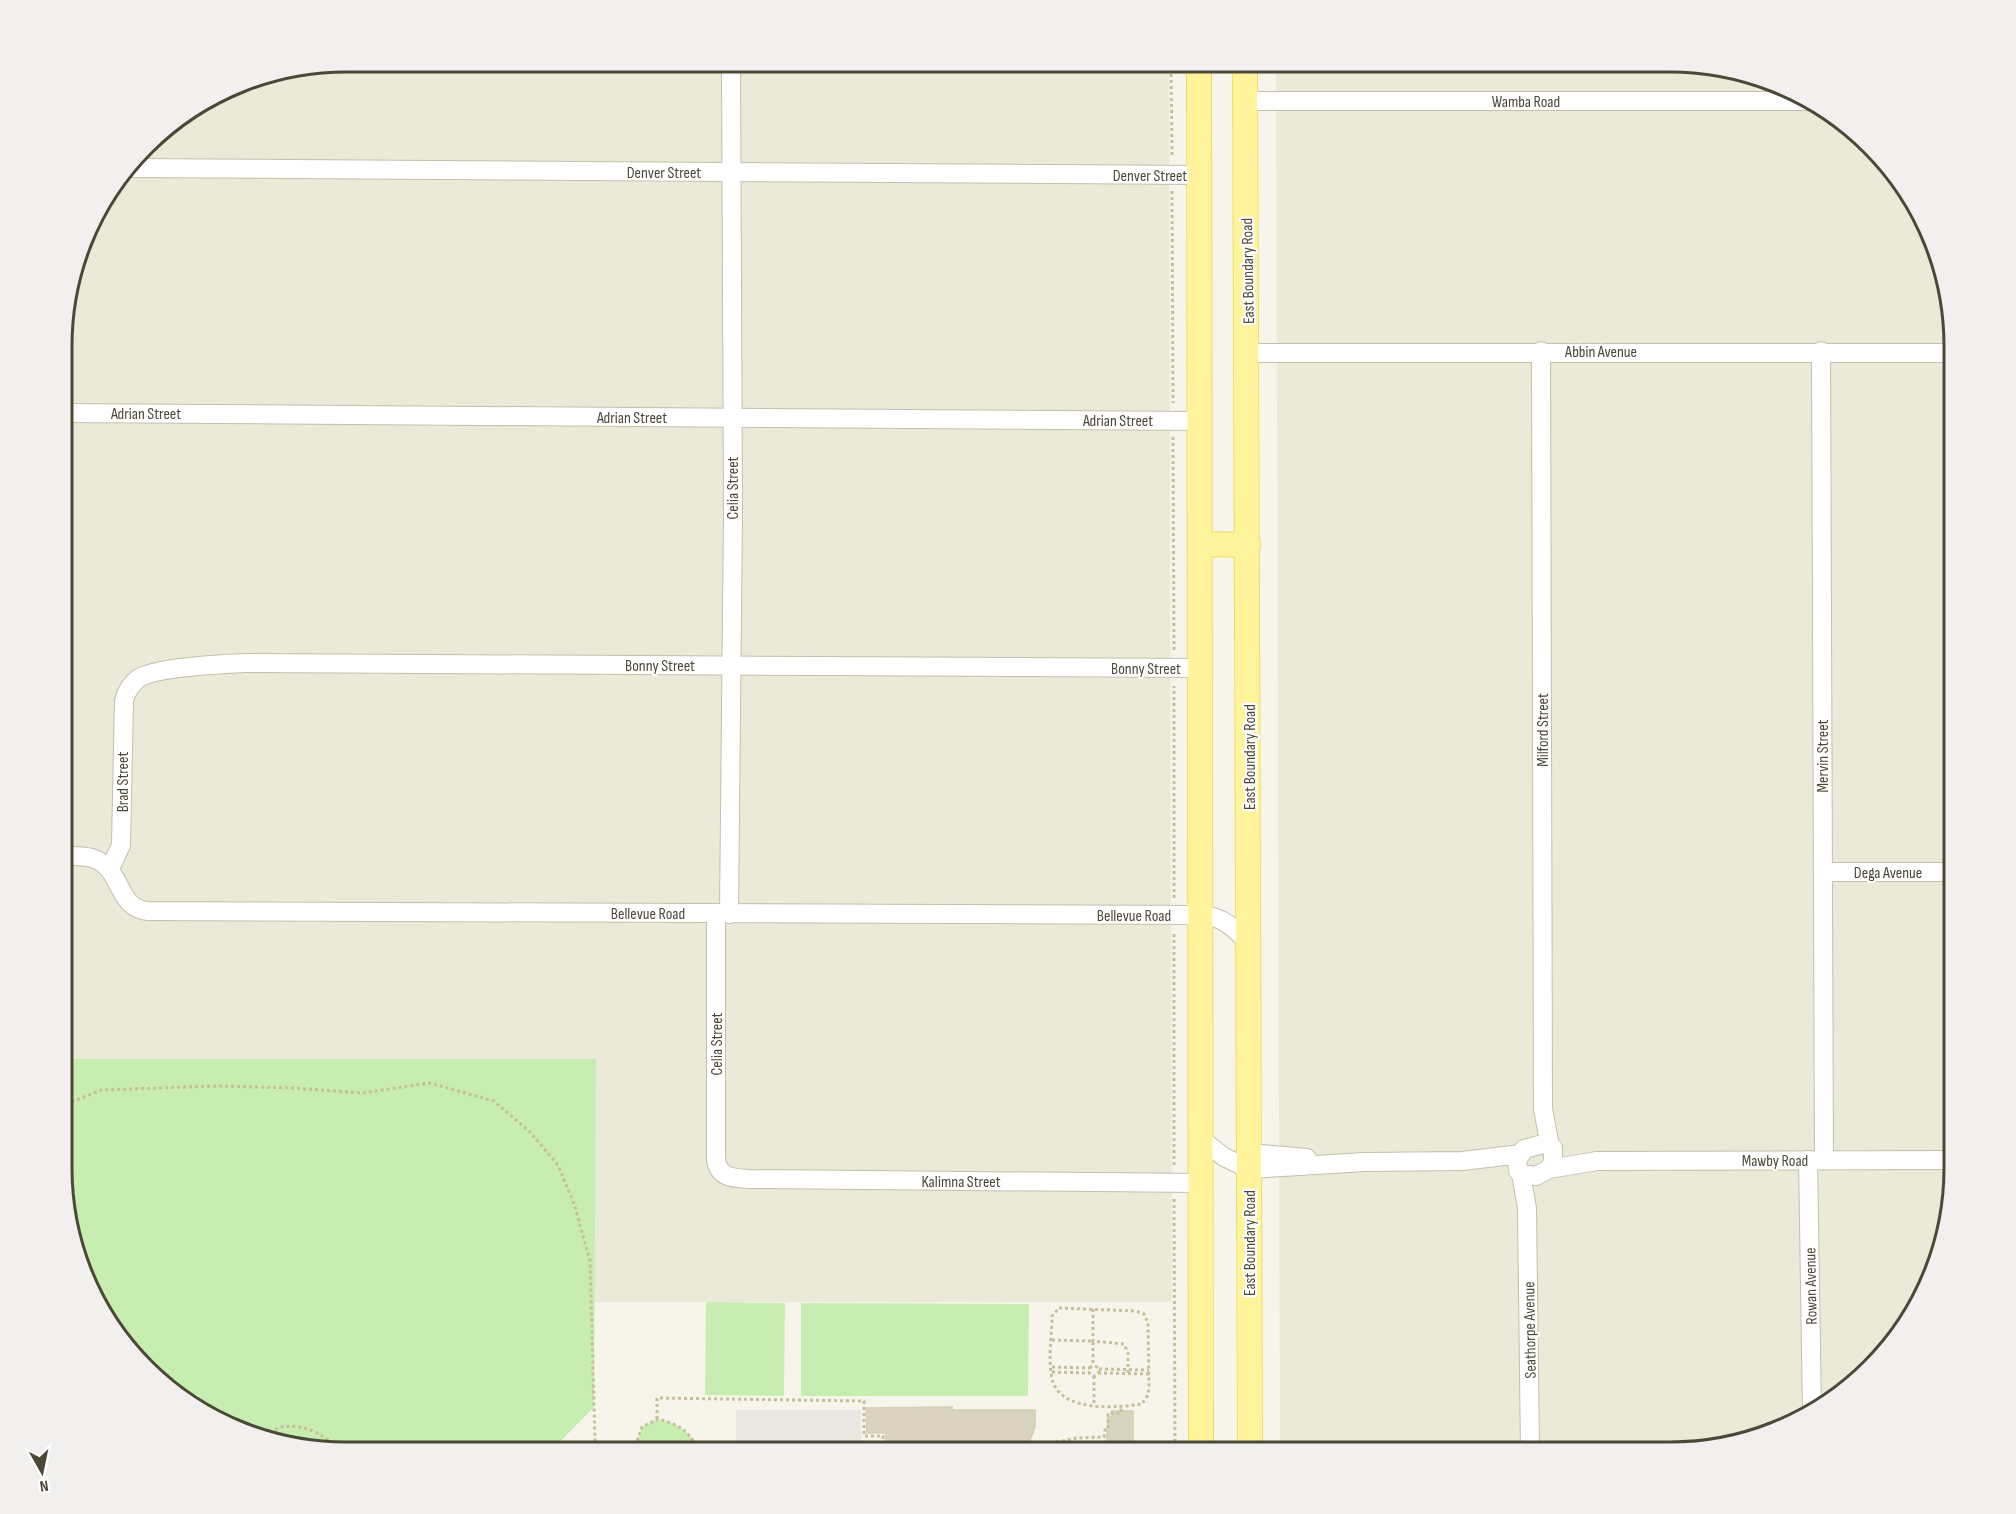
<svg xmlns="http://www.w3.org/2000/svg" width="2016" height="1514" viewBox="0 0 2016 1514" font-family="'Sofia Sans Condensed',sans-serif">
  <rect width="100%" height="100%" fill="#f7f5eb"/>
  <g fill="#ebe9d8">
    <polygon points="346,62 1169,62 1172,1302 594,1302 596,1059 62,1059 64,309 99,204 159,132 254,77"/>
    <polygon points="1276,62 1688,62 1779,83 1857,132 1925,220 1954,346 1954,1187 1933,1277 1884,1355 1796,1423 1670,1452 1280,1452"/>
  </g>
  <g fill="#c7eeb0">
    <polygon points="62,1059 596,1059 594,1407 550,1452 328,1452 237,1431 159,1382 91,1294 62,1187"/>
    <polygon points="706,1302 785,1303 784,1396 705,1395"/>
    <polygon points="801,1303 1029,1304 1028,1396 801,1396"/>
    <path d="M658,1419C676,1423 693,1432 697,1452H633L642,1427Z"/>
  </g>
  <rect fill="#e8e7e2" x="736" y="1410" width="125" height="42"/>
  <g fill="#dad4bf" stroke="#d5ceb1" stroke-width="1.5">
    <polygon points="952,1407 952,1410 1035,1410 1035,1427 1030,1440 1008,1448 953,1448 953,1452 886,1452 886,1433 867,1433 866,1408"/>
    <polygon points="1112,1411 1133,1411 1133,1452 1106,1452 1108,1417 1112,1417"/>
  </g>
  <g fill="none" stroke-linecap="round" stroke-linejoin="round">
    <defs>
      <g id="minor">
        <polyline points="1245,101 1807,101"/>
        <polyline points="129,168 1199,175"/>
        <polyline points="1541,351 1543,1109 1550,1146"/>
        <polyline points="1821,351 1824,1160"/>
        <polyline points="1248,353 1954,353"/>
        <polyline points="64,413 1201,421"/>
        <path d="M63,856C72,856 83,855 92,858C124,868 115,908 148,911L1201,915C1223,916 1235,929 1250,944"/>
        <path d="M110,869L121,845L124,701C126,691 131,684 139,678C157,667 223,664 246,663L1202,668"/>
        <polyline points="1823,872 1954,872"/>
        <path d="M716,914V1160C719,1178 733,1178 749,1179L1200,1183"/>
        <polyline points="729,914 733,512 731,62"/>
        <polyline points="1201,1139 1224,1157 1249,1169 1365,1162 1462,1161 1521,1154"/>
        <polyline points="1250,1153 1307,1158"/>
        <polyline points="1808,1160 1812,1411"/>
        <polyline points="1549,1169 1553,1162 1553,1148 1543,1144 1524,1149 1517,1161 1518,1171 1521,1174 1536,1176 1549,1169 1597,1161 1954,1160"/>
        <polyline points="1521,1174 1527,1208 1530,1452"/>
      </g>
      <g id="major">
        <polyline points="1199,62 1201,1452"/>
        <polyline points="1245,62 1250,1452"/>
        <polyline points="1201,544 1248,545"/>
      </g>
    </defs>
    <use href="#minor" stroke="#c4c0ac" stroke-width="20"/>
    <use href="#major" stroke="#f0de5f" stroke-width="26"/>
    <g stroke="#c7bf9c" stroke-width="3" stroke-dasharray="3 3" stroke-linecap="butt">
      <polyline points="1171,62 1172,157"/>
      <polyline points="1172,191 1173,403"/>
      <polyline points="1173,437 1174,652"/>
      <polyline points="1174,898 1174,686"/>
      <polyline points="62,1109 67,1104 101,1090 217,1086 294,1088 362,1093 430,1083 494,1101 530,1132 558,1165 575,1207 590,1261 595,1441 600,1452"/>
      <polyline points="1174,1165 1174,932"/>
      <polyline points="1174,1199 1175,1452"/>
      <path d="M1059,1308L1136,1311L1144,1314L1148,1323L1149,1386L1148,1395L1142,1404C1117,1408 1063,1412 1053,1382C1047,1363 1052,1336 1052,1316Z"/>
      <polyline points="1093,1309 1093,1341 1124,1344 1128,1353 1128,1374"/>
      <polyline points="1052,1340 1093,1341 1093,1366"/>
      <circle cx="1094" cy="1371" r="5"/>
      <polyline points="1052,1367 1090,1368"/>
      <polyline points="1099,1369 1149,1370"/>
      <polyline points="1052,1372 1089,1373"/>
      <polyline points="1098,1373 1149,1374"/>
      <polyline points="1094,1376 1094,1404"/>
      <polyline points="657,1419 657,1398 864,1401 864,1436 883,1436 883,1452"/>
      <path d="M266,1438C270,1434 276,1428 282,1427C304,1423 327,1435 340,1452"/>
      <path d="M633,1452L642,1427L658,1419C676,1423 693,1432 697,1452"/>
      <polyline points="1009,1452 1077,1438 1104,1437 1105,1430 1108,1430 1108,1413 1121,1413 1121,1405"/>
    </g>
    <use href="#minor" stroke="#fff" stroke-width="18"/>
    <use href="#major" stroke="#fff49c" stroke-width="24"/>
  </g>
  <g text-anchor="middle" stroke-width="4.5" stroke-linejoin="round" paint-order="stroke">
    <g font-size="16" fill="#4c4837" stroke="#fff">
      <text x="1526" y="107">Wamba Road</text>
      <text x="664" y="178">Denver Street</text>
      <text x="1150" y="181">Denver Street</text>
      <text transform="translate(1247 271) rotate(-91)" y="6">East Boundary Road</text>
      <text x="1601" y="357">Abbin Avenue</text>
      <text x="146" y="419">Adrian Street</text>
      <text x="632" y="423">Adrian Street</text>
      <text x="1118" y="426">Adrian Street</text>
      <text transform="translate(732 488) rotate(-90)" y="6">Celia Street</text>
      <text x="660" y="671">Bonny Street</text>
      <text x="1146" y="674">Bonny Street</text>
      <text transform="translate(1542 730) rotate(-90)" y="6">Milford Street</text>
      <text transform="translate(1822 756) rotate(-90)" y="6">Mervin Street</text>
      <text transform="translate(1249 757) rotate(-90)" y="6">East Boundary Road</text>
      <text transform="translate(122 782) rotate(-90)" y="6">Brad Street</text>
      <text x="1888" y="878">Dega Avenue</text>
      <text x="648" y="919">Bellevue Road</text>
      <text x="1134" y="921">Bellevue Road</text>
      <text transform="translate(716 1044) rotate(-90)" y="6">Celia Street</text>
      <text x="1775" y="1166">Mawby Road</text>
      <text x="961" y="1187">Kalimna Street</text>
      <text transform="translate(1249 1243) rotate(-90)" y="6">East Boundary Road</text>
      <text transform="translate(1810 1286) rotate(-91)" y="6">Rowan Avenue</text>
      <text transform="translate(1529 1330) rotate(-91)" y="6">Seathorpe Avenue</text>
    </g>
  </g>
  <path d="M0 0H2016V1514H0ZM346 72H1670A274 274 0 0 1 1944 346V1168A274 274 0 0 1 1670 1442H346A274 274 0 0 1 72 1168V346A274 274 0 0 1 346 72Z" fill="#f1f0ef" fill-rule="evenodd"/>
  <path fill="none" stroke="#4c4837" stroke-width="3" d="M346 72H1670A274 274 0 0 1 1944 346V1168A274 274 0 0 1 1670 1442H346A274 274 0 0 1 72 1168V346A274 274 0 0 1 346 72Z"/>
  <g transform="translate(42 1472) rotate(171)" stroke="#ffffff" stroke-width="4.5" paint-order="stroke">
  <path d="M0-4.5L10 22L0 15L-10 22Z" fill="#4c4837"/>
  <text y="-9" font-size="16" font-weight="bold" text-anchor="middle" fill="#4c4837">N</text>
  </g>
</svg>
